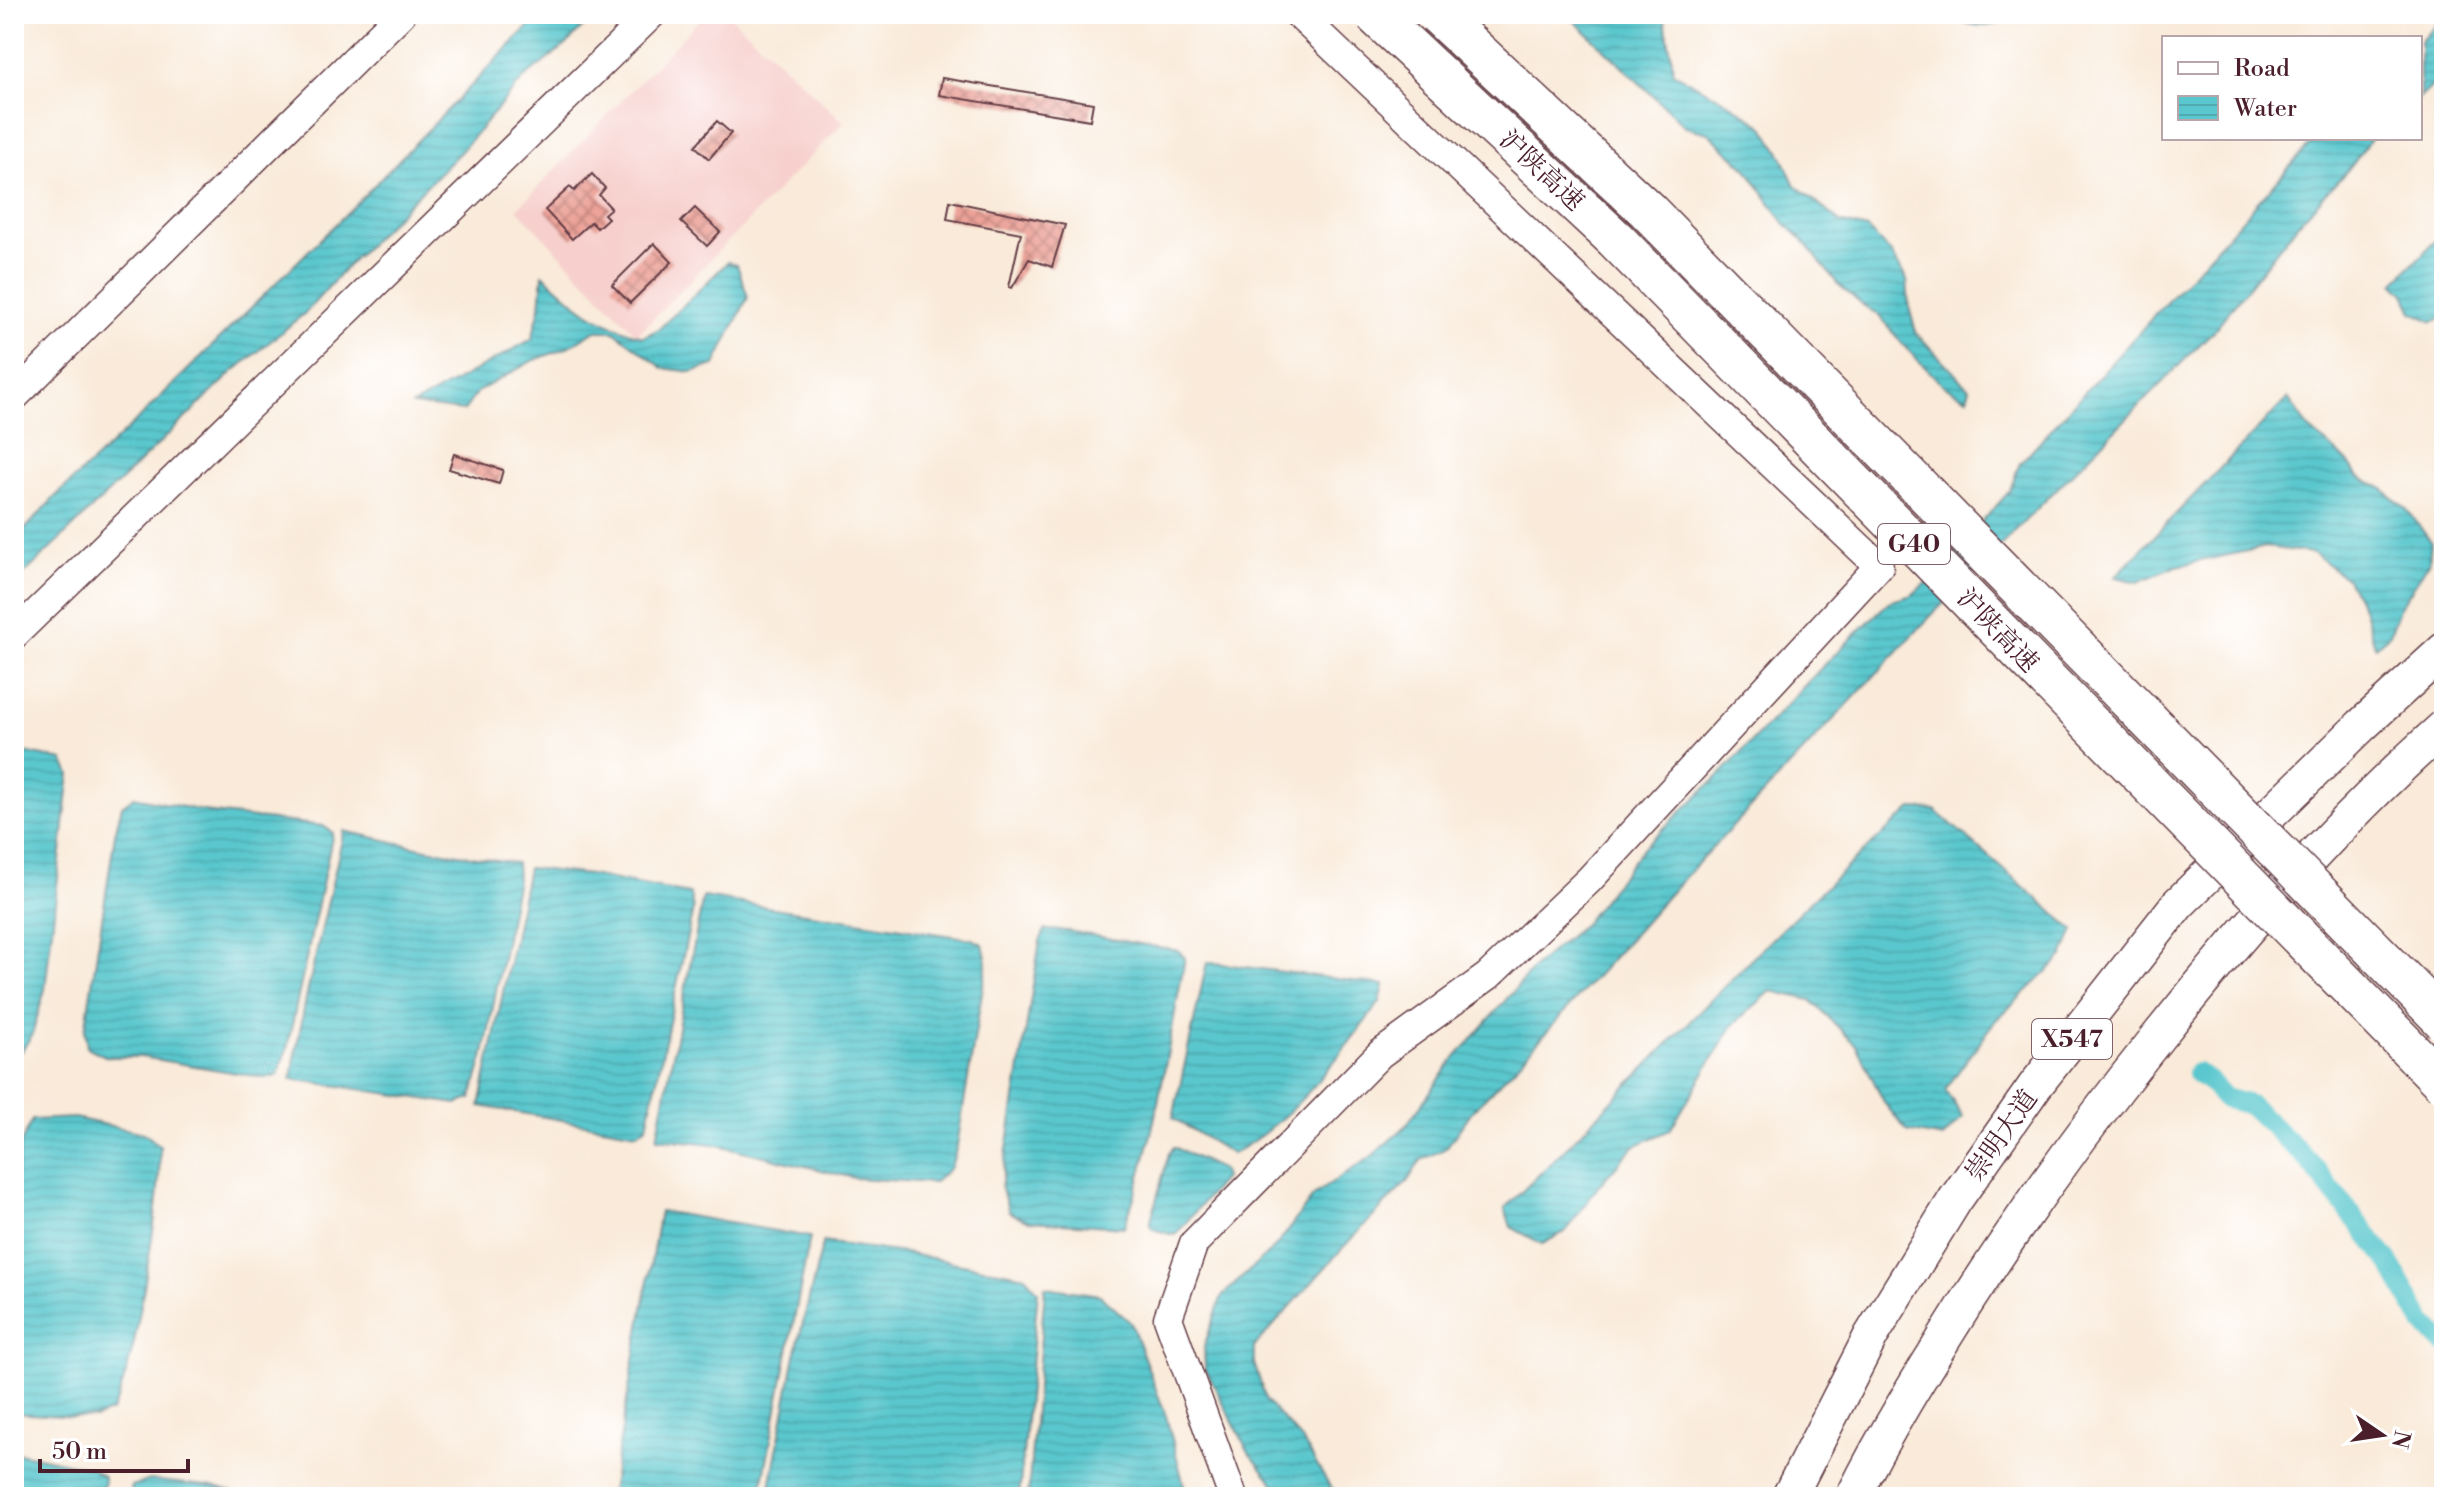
<svg xmlns="http://www.w3.org/2000/svg" width="2458" height="1511" viewBox="0 0 2458 1511" font-family="'Libre Bodoni','Noto Serif SC',serif">
  <defs>
    <pattern id="water-rules" width="6" height="5" patternUnits="userSpaceOnUse" patternTransform="scale(2)"><rect width="6" height="5" fill="#5ac7ce"/><path d="M0 2.5h6" fill="none" stroke="#50aab1"/></pattern>
    <pattern id="building-cross-hatch" width="8" height="8" patternUnits="userSpaceOnUse" patternTransform="scale(2)"><rect width="8" height="8" fill="#eda399"/><path d="M0 0l8 8M0 8l8-8" fill="none" stroke="#c2847d"/></pattern>
  </defs>
  <rect width="100%" height="100%" fill="#fff"/>
  <filter id="ink" filterUnits="userSpaceOnUse"><feTurbulence type="fractalNoise" baseFrequency=".0125" numOctaves="2"/><feDisplacementMap in="SourceGraphic" scale="16" xChannelSelector="R" yChannelSelector="G"/><feConvolveMatrix kernelMatrix="1 2 1 2 8 2 1 2 1" color-interpolation-filters="sRGB"/></filter>
  <filter id="wash" filterUnits="userSpaceOnUse"><feTurbulence type="fractalNoise" baseFrequency=".006" numOctaves="4" result="noise"/><feDisplacementMap in="SourceGraphic" scale="32" xChannelSelector="R" yChannelSelector="G"/><feGaussianBlur stdDeviation="1.8" result="paint"/><feColorMatrix in="noise" values="0 0 0 0 0 0 0 0 0 0 0 0 0 0 0 0 0 1.4 0 .05"/><feComposite in="paint" operator="in"/></filter>
  <g filter="url(#wash)">
    <rect width="100%" height="100%" fill="#f9ead9"/>
    <polygon fill="#f7d0cd" points="705,14 728,14 844,122 637,335 517,209"/>
    <g fill="url(#water-rules)" stroke="#52737c" stroke-width="2">
      <polygon points="541,14 595,14 566,45 524,78 461,151 351,262 305,313 233,372 14,584 14,541 55,497 131,426 354,206"/>
      <polygon points="1567,14 1664,14 1674,73 1731,104 1764,127 1782,156 1794,184 1840,222 1867,229 1891,253 1907,280 1909,307 1916,333 1970,389 1967,398 1944,386 1904,346 1879,315 1861,304 1837,283 1802,239 1785,224 1747,169 1708,133 1686,127"/>
      <path d="M1949,14H2021C1992,27 1977,33 1949,14Z"/>
      <polygon points="2444,15 2444,75 2420,98 2420,42"/>
      <polygon points="2316,138 2371,138 2353,164 2302,219 2214,330 1925,622 1671,892 1521,1061 1473,1110 1446,1148 1421,1160 1407,1182 1350,1240 1254,1347 1254,1363 1266,1401 1302,1440 1327,1482 1340,1497 1285,1497 1250,1454 1205,1368 1204,1346 1222,1296 1276,1246 1315,1194 1372,1156 1405,1127 1451,1063 1538,963 1584,924 1643,848 1721,774 1825,664 1889,602 1912,595 1928,581 2009,492 2020,463"/>
      <polygon points="2444,232 2444,317 2433,322 2413,312 2405,294 2394,283"/>
      <path d="M728,262L737,265L748,297L715,365L692,372L663,368L614,331H594L566,348L532,361L477,392L464,411L413,405L532,339L540,308L543,274C578,307 596,322 643,337L659,329Z"/>
      <polygon points="2288,398 2308,428 2349,463 2357,476 2382,488 2409,512 2431,542 2429,562 2399,609 2390,634 2375,646 2363,608 2347,579 2313,553 2266,547 2177,566 2138,582 2115,577"/>
      <polygon points="14,750 63,760 70,774 45,989 32,1035 21,1052 14,1051"/>
      <polygon points="134,797 213,813 323,826 333,833 287,1049 278,1075 267,1078 141,1057 107,1057 87,1047 85,1031 115,834 122,806"/>
      <path d="M1912,809L1935,810L2074,930L2063,957L1995,1021L1945,1090L1963,1117L1943,1138L1907,1131L1885,1104L1856,1045L1811,1000L1771,991L1733,1025L1670,1130L1634,1146L1600,1184L1565,1232L1542,1244L1511,1227L1505,1208C1642,1076 1767,933 1912,809Z"/>
      <polygon points="344,831 426,849 516,863 517,879 484,1055 471,1099 457,1104 291,1079 306,998"/>
      <polygon points="528,868 590,875 690,894 693,909 647,1126 637,1133 480,1106"/>
      <polygon points="703,897 972,939 983,944 987,962 957,1146 951,1167 934,1183 854,1178 714,1144 657,1138"/>
      <path d="M1045,930L1068,931L1179,951L1185,958C1168,1047 1155,1141 1124,1227L1029,1221L1009,1212L1001,1187L1040,941Z"/>
      <path d="M1207,962L1384,985L1380,1002C1338,1057 1294,1121 1232,1154L1173,1118Z"/>
      <path d="M74,1118L144,1133L160,1146C160,1194 152,1240 144,1287C137,1329 130,1372 112,1411L95,1418L14,1413V1195L20,1145L32,1120Z"/>
      <polygon points="1174,1147 1222,1170 1224,1178 1175,1235 1152,1229 1150,1224 1169,1153"/>
      <polygon points="660,1211 810,1237 760,1497 610,1497"/>
      <polygon points="823,1242 905,1253 1025,1276 1038,1291 1019,1497 768,1497 795,1355"/>
      <polygon points="1045,1287 1100,1295 1131,1323 1166,1416 1187,1497 1028,1497"/>
      <polygon points="14,1452 91,1468 104,1477 103,1497 14,1497"/>
      <polygon points="150,1480 216,1487 247,1497 130,1497 132,1486"/>
    </g>
    <g fill="none" stroke-linecap="round" stroke-linejoin="round">
      <polyline stroke="#5ac7ce" stroke-width="20" points="2197,1073 2211,1083 2224,1098 2250,1105 2308,1160 2388,1260 2424,1324 2444,1343"/>
    </g>
    <g id="blocks">
      <g fill="url(#building-cross-hatch)">
        <polygon points="942,78 1093,103 1090,120 939,95"/>
        <polygon points="717,121 731,133 709,159 695,146"/>
        <polygon points="592,174 605,188 599,195 611,208 604,214 608,218 597,228 591,222 572,239 545,210 570,187 574,191"/>
        <polygon points="950,201 1065,225 1052,267 1029,259 1012,288 1009,287 1021,233 947,219"/>
        <polygon points="695,208 720,232 707,246 681,222"/>
        <polygon points="654,243 672,262 630,303 612,285"/>
        <polygon points="454,454 503,470 499,484 449,469"/>
      </g>
    </g>
  </g>
  <g filter="url(#ink)">
    <use href="#blocks" fill-opacity="0" stroke="#643d45" stroke-width="2"/>
    <g fill="none" stroke-linecap="round" stroke-linejoin="round">
      <defs>
        <g id="minor">
          <polyline points="14,397 401,14"/>
          <polyline points="14,635 652,14"/>
          <polyline points="1233,1497 1168,1318 1194,1243 1380,1054 1488,976 1589,880 1879,566 1298,14"/>
        </g>
        <g id="major">
          <polyline points="1789,1497 1871,1336 1955,1200 2035,1086 2178,904 2362,725 2444,650"/>
          <path d="M1853,1497C1885,1432 1924,1370 1963,1308C2023,1214 2087,1125 2157,1038C2245,928 2339,820 2444,727"/>
        </g>
      </defs>
      <use href="#minor" stroke="#643d45" stroke-width="31"/>
      <use href="#major" stroke="#643d45" stroke-width="37"/>
      <use href="#minor" stroke="#fff" stroke-width="28"/>
      <use href="#major" stroke="#fff" stroke-width="34"/>
      <defs>
        <g id="highway-bridge">
          <polyline points="1374,14 1615,239 2444,1084"/>
          <polyline points="1437,14 1647,210 2444,1021"/>
        </g>
      </defs>
      <use href="#highway-bridge" stroke="#643d45" stroke-width="43" stroke-linecap="butt"/>
      <use href="#highway-bridge" stroke="#fff" stroke-width="40"/>
    </g>
  </g>
  <g text-anchor="middle" stroke-width="6" stroke-linejoin="round" paint-order="stroke">
    <g fill="#fff" stroke="#80626b" stroke-width="2">
      <rect x="1878" y="524" width="72" height="40" rx="6"/>
      <rect x="2032" y="1019" width="80" height="40" rx="6"/>
    </g>
    <g font-size="24" font-weight="bold" fill="#4a1f2b">
      <text x="1914" y="552">G40</text>
      <text x="2072" y="1047">X547</text>
    </g>
    <g font-size="26" fill="#4a1f2b" stroke="#fff">
      <text transform="translate(1542 170) rotate(43)" y="9">沪陕高速</text>
      <text transform="translate(1998 630) rotate(46)" y="9">沪陕高速</text>
      <text transform="translate(2001 1135) rotate(-55)" y="9">崇明大道</text>
    </g>
  </g>
  <rect width="2458" height="1511" fill="none" stroke="#fff" stroke-width="48"/>
  <rect x="2162" y="36" width="260" height="104" fill="#ffffff" stroke="#b7a5aa" stroke-width="2"/>
  <rect x="2178" y="62" width="40" height="12" fill="#ffffff" stroke="#b7a5aa" stroke-width="2"/>
  <text x="2234" y="76" font-size="24" fill="#4a1f2b">Road</text>
  <rect x="2178" y="96" width="40" height="24" fill="url(#water-rules)" stroke="#b7a5aa" stroke-width="2"/>
  <text x="2234" y="116" font-size="24" fill="#4a1f2b">Water</text>
  <g transform="translate(2382 1435) rotate(103)" stroke="#ffffff" stroke-width="6" paint-order="stroke">
  <path d="M0-6L14 30L0 20L-14 30Z" fill="#4a1f2b"/>
  <text y="-12" font-size="22" font-weight="bold" text-anchor="middle" fill="#4a1f2b">N</text>
  </g>
  <path d="M40 1459v12h148v-12" fill="none" stroke="#4a1f2b" stroke-width="4"/>
  <text x="52" y="1459" font-size="24" fill="#4a1f2b" stroke="#ffffff" stroke-width="6" paint-order="stroke">50 m</text>
</svg>
